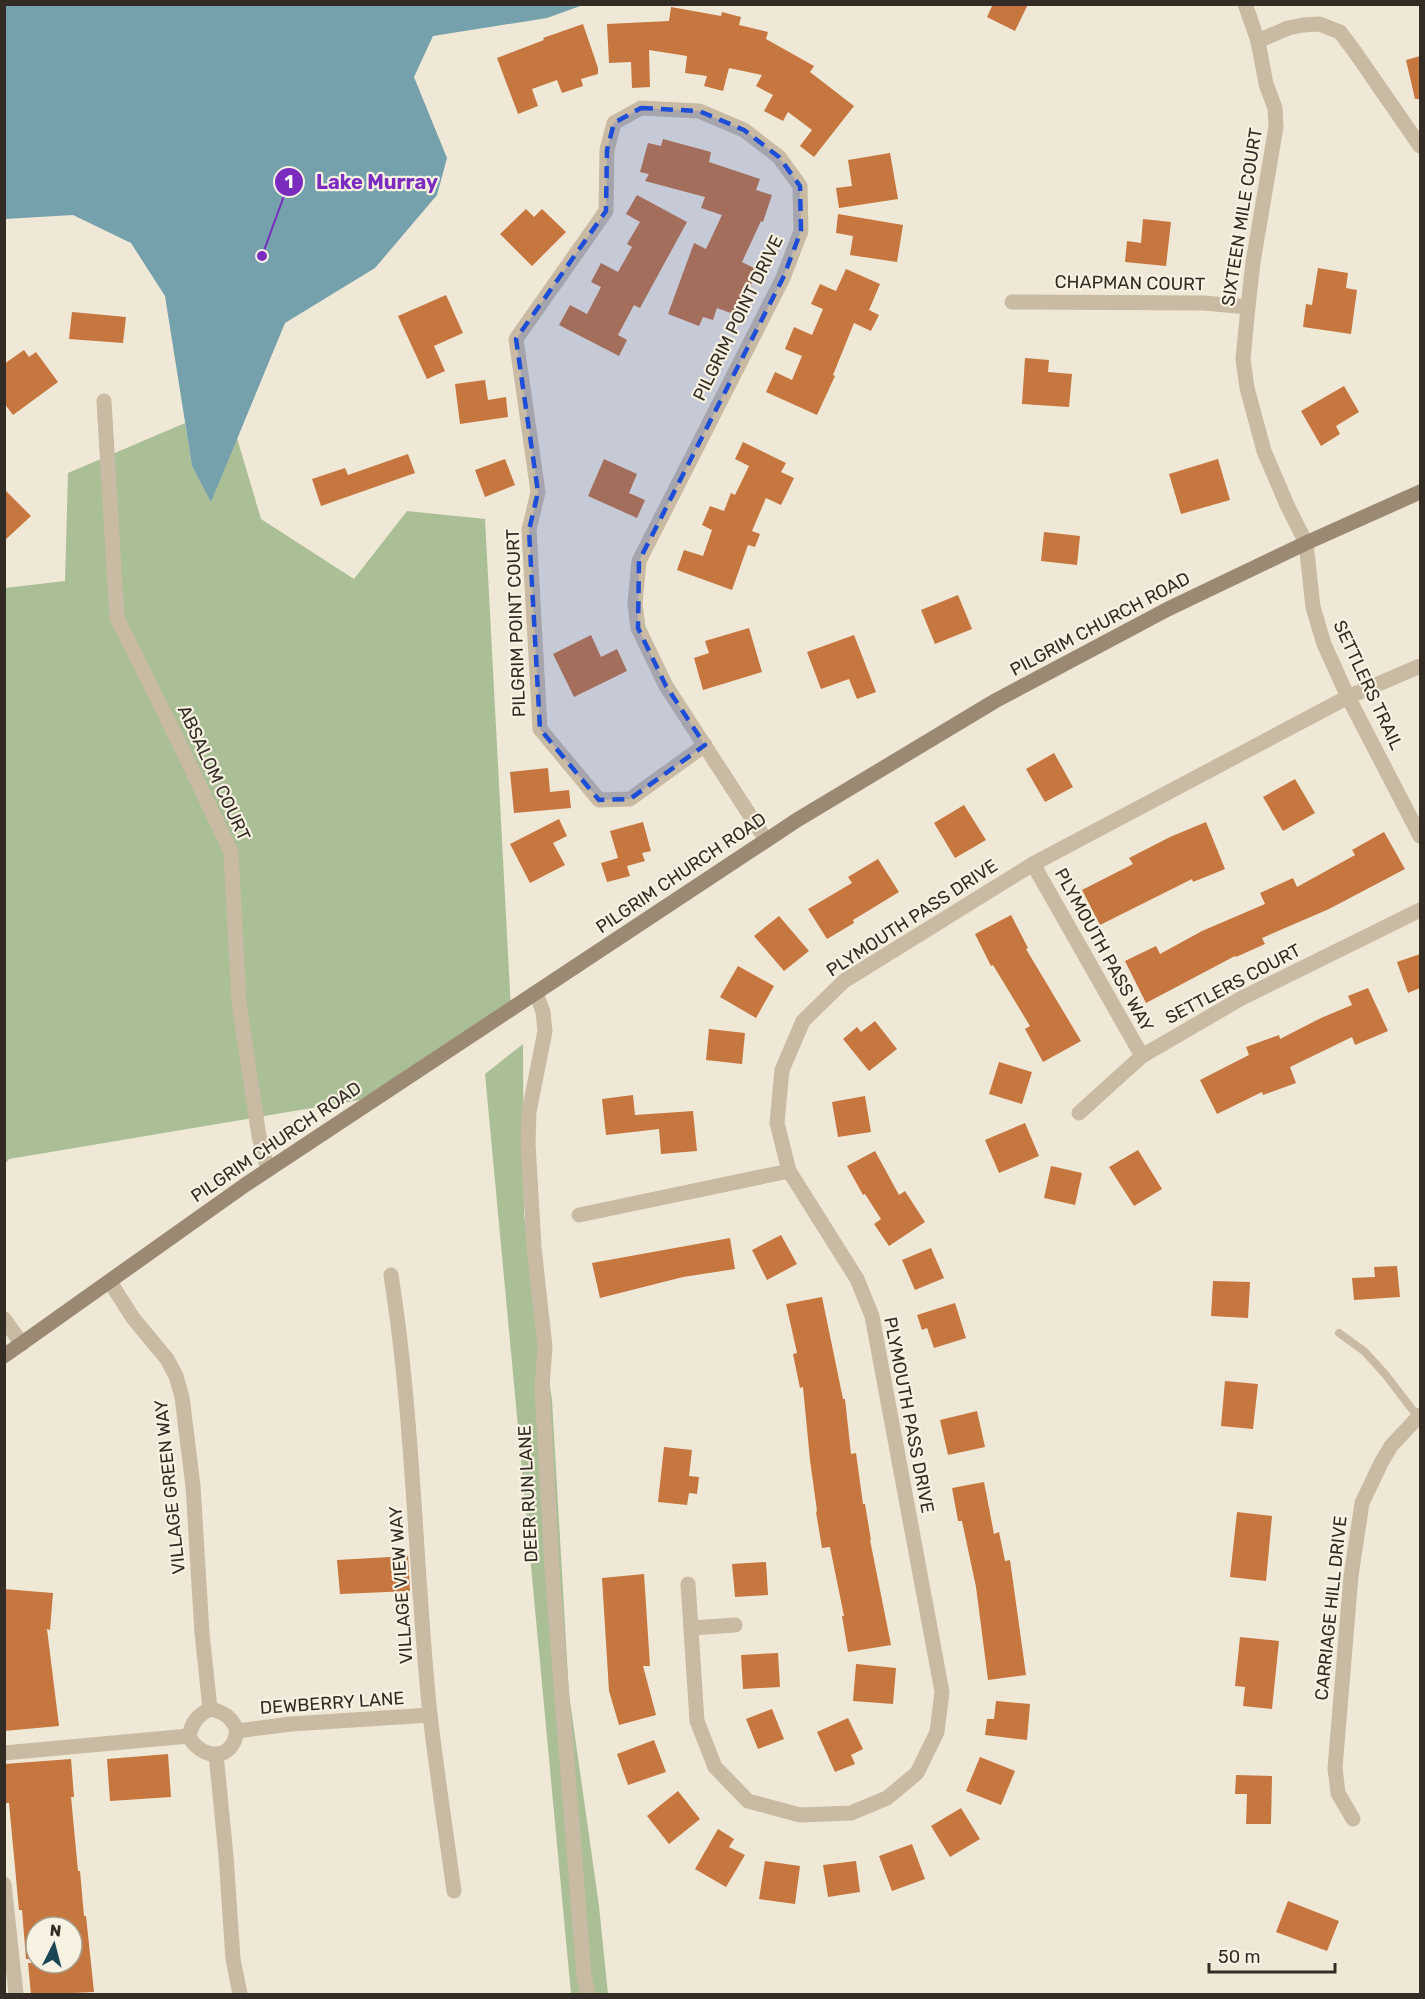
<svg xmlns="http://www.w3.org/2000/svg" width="1425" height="1999" viewBox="0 0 1425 1999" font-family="Rubik,sans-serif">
  <rect width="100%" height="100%" fill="#f0e8d6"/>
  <g fill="#abbf97">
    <polygon points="185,423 192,466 211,501 237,438 261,519 354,579 407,511 485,519 511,1010 378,1097 9,1159 5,1164 5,588 65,581 68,473"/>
    <polygon points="523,1044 524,1215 552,1400 569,1694 599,1906 608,1994 571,1994 485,1074"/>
  </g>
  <polygon fill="#75a1ad" points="5,4 583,4 583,5 547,18 433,36 414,77 447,158 437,195 375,268 285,323 211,502 192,466 165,296 131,243 73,215 5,219"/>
  <g fill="#c6763f">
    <polygon points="993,4 1028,4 1015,31 987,17"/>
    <polygon points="671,7 721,16 722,12 741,17 739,25 768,32 766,39 814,66 810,72 854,106 814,157 800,146 812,130 788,112 783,121 764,111 773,95 756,86 762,75 729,68 723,91 704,86 707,76 685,73 687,56 649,50 650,87 632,88 631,62 609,63 607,24 669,21"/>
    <polygon points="583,24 598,68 598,74 581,79 583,86 562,93 557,80 532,89 538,106 518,114 497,58 544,40 543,38"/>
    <polygon points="1420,56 1420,99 1415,99 1406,60"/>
    <polygon points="663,139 711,152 709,162 760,179 756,190 772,195 763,222 761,221 742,262 758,270 749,289 747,288 736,315 717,308 713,320 703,317 699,326 668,314 694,243 706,249 722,215 701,208 705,197 645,181 649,174 640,172 648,143 661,146"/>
    <polygon points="890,153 898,199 839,208 836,188 852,186 848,160"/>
    <polygon points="637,195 687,222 640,308 634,305 618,335 627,340 619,356 559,325 570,305 587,314 601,287 591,282 601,263 618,272 632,247 627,244 640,222 626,214"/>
    <polygon points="526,209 534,217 542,209 566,232 532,266 500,234"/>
    <polygon points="838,214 903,225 897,262 850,255 853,236 836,233"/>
    <polygon points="1143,219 1171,222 1166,266 1125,262 1127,241 1141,243"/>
    <polygon points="1318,268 1348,273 1346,288 1357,290 1351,334 1303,327 1306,304 1312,305"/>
    <polygon points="846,269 880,284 869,310 879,315 871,331 854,323 833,375 835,376 817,415 766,392 775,372 792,380 802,356 785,349 794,327 812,335 823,309 811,304 820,284 836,291"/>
    <polygon points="446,295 463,333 434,346 445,371 427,379 398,316"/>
    <polygon points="72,312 126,317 123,343 69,339"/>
    <polygon points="24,350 29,357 36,352 58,382 13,415 4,403 4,364"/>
    <polygon points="1025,358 1049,360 1048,372 1072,374 1069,407 1022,404"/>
    <polygon points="485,380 488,400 506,397 508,417 460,424 455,384"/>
    <polygon points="1344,386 1359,412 1336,426 1340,434 1321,446 1301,411"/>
    <polygon points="743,442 786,463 781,472 794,478 781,505 766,498 752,531 760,534 755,547 748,545 732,590 677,570 684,550 703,556 712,530 702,525 710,506 724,511 731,493 735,495 749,466 735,459"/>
    <polygon points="408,454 415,473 321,506 312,479 345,468 348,475"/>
    <polygon points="505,459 515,485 485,497 475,470"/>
    <polygon points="604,459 637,474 629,493 645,500 637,518 588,496"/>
    <polygon points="1218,459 1230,500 1181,514 1169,474"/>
    <polygon points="4,489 31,516 4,541"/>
    <polygon points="1044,532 1080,536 1077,565 1041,561"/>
    <polygon points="958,595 972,629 935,644 921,610"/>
    <polygon points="749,628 762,672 703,690 694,658 709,653 705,641"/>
    <polygon points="591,635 601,657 617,649 627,671 574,697 553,654"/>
    <polygon points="854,635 876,692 857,699 849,679 821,689 807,652"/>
    <polygon points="1054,753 1073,787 1045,802 1026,769"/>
    <polygon points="548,768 550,792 569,790 571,808 514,813 510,772"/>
    <polygon points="1295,779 1315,813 1283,831 1263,797"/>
    <polygon points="964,805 986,840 955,858 934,823"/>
    <polygon points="559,819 567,836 553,843 565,865 530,883 510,844"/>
    <polygon points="643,822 651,851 642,853 645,861 627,866 630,876 607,882 601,863 618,858 610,831"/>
    <polygon points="1206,822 1225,869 1193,882 1192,879 1100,925 1082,890 1133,864 1129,858 1170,837"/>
    <polygon points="1384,832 1405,869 1329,909 1262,938 1265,944 1236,957 1235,956 1146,1003 1125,961 1156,946 1160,954 1202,931 1265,904 1260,893 1293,878 1297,887 1355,855 1352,850"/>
    <polygon points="878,859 899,892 853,920 854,923 827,939 808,909 852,883 848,877"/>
    <polygon points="1011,915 1028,948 1026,949 1081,1041 1043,1062 1025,1029 1030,1026 993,965 991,966 975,934"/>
    <polygon points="779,916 809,951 784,971 754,936"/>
    <polygon points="1420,954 1420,988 1408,993 1397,962"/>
    <polygon points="738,966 774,986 756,1018 720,997"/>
    <polygon points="1368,988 1388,1031 1355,1045 1352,1037 1290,1067 1296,1083 1263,1095 1262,1092 1217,1114 1200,1080 1249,1055 1246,1047 1279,1035 1280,1039 1321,1018 1352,1005 1348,996"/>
    <polygon points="875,1021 897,1049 869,1071 843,1039 857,1027 861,1032"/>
    <polygon points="709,1029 745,1033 742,1064 706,1060"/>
    <polygon points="999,1062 1032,1072 1022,1104 989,1094"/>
    <polygon points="633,1095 635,1115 693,1111 697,1151 661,1154 659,1129 606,1135 602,1099"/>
    <polygon points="865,1096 871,1132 838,1137 832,1102"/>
    <polygon points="1025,1123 1039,1156 999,1173 985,1140"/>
    <polygon points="1138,1150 1162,1189 1134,1206 1109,1167"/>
    <polygon points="875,1151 899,1195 905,1191 925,1222 889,1246 874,1224 881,1219 865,1194 863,1195 847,1166"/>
    <polygon points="1051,1166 1082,1173 1075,1205 1044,1198"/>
    <polygon points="781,1235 797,1264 767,1280 752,1250"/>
    <polygon points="730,1238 735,1269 683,1277 600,1298 592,1263"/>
    <polygon points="931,1248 944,1278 915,1290 902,1260"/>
    <polygon points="1397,1266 1400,1297 1354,1300 1352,1278 1375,1277 1374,1267"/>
    <polygon points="1213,1281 1250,1282 1248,1318 1211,1316"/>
    <polygon points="822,1297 843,1399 845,1399 851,1454 856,1453 863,1504 865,1504 871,1540 870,1540 891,1645 848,1652 842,1616 844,1616 830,1547 822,1548 816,1512 817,1511 810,1460 803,1387 800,1388 793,1354 797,1353 786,1304"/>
    <polygon points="955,1303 966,1338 934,1348 927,1328 922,1330 917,1315"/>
    <polygon points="1225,1381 1258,1384 1253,1429 1221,1426"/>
    <polygon points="977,1411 985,1447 948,1455 940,1420"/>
    <polygon points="664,1447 692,1450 689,1476 699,1477 697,1494 689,1493 687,1505 658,1502"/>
    <polygon points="984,1482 994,1534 999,1532 1005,1561 1010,1560 1026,1675 988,1680 976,1587 962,1521 958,1521 952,1488"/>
    <polygon points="1237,1512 1272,1516 1266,1581 1230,1577"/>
    <polygon points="408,1556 410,1591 340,1594 337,1560"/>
    <polygon points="766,1562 768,1595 735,1597 732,1564"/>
    <polygon points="644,1574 650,1666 643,1666 656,1715 619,1725 609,1691 602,1578"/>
    <polygon points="4,1589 53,1593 50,1630 47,1629 59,1726 4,1731"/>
    <polygon points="1240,1637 1279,1641 1272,1709 1243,1706 1245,1687 1235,1686"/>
    <polygon points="778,1653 780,1687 743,1689 741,1655"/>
    <polygon points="856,1664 896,1668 893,1704 853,1701"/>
    <polygon points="996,1701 1030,1704 1027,1740 985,1735 987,1719 994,1719"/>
    <polygon points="772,1709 784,1739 758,1749 746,1719"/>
    <polygon points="848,1718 863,1749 851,1755 855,1764 835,1772 817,1732"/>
    <polygon points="654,1740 666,1772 628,1785 617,1754"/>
    <polygon points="168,1754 171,1797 110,1801 107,1759"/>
    <polygon points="980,1757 1015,1771 1001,1805 966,1791"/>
    <polygon points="71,1759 74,1797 71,1797 78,1871 80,1871 84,1916 86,1916 94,1992 31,1995 28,1963 72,1963 72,1927 36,1927 36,1959 26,1959 22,1910 19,1910 9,1803 4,1803 4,1764"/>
    <polygon points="1236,1775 1272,1776 1271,1824 1246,1824 1247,1794 1235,1794"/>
    <polygon points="678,1791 700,1819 669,1844 647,1816"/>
    <polygon points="961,1808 980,1839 950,1857 931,1826"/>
    <polygon points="718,1829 734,1839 729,1847 745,1855 726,1887 695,1869"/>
    <polygon points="912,1844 925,1879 892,1891 879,1856"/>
    <polygon points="765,1861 800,1866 795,1904 759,1899"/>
    <polygon points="856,1861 860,1892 828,1897 823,1865"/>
    <polygon points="1288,1901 1339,1921 1327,1951 1276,1932"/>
  </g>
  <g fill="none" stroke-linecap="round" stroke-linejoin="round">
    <polyline stroke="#c8baa3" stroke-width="8" points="1339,1333 1364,1351 1385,1374 1418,1417"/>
    <g stroke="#c8baa3" stroke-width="15">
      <polyline points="1245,4 1258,41 1266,84 1275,108 1276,127 1253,262 1248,307 1243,359 1247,388 1264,451 1287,505 1306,543 1313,607 1324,644 1348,697 1420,836"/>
      <polyline points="1258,41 1288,28 1303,25 1319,24 1340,32 1355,52 1420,146"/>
      <polyline points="1012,302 1204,303 1248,307"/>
      <polyline points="104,401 117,618 184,753 231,852 239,1003 259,1136 268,1170"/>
      <polyline points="705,745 630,799 599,800 540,729 529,530 538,492 516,339 606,211 607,150 614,123 641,108 699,111 744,130 779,157 800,186 801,231 783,278 639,561 635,604 638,628 666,686 766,840"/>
      <polyline points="1033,864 1142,1056"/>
      <polyline points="536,993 543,1012 545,1031 529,1112 528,1143 534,1247 545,1347 542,1387 552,1570 584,1976 588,1994"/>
      <polyline points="1079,1113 1142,1056 1240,999 1420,910"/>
      <polyline points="579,1215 789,1171"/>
      <path d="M391,1275C414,1421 415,1569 430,1715C437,1774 446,1833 454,1891"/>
      <polyline points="110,1282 133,1318 167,1359 176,1376 182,1397 193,1486 202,1633 210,1709"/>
      <polyline points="4,1319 22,1344"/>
      <polyline points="688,1584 697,1721 715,1767 748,1801 800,1815 851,1813 887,1798 917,1773 937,1732 942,1692 872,1316 857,1279 789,1171 777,1123 782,1070 803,1021 844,981 1033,864 1348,697 1420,666"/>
      <polyline points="691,1628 735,1625"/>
      <path d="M210,1709C224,1712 232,1717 237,1731C236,1736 235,1741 232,1745C220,1763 196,1752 189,1736C192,1722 198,1715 210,1709Z"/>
      <polyline points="237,1731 291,1724 430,1715"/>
      <polyline points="4,1753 189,1736"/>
      <polyline points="216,1754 226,1856 233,1959 240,1994"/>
      <polyline points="1353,1819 1338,1793 1335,1768 1351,1576 1362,1503 1381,1463 1391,1446 1420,1415"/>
      <polyline points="4,1884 16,1994"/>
    </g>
    <polyline stroke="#9b8974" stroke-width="15" points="4,1356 245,1185 797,820 995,701 1168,609 1306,543 1420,492"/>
  </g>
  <path fill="#1d4ed8" fill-opacity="0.2" stroke="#1d4ed8" stroke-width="4.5" stroke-dasharray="12 8" stroke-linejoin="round" d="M641,108L699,111L744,130L779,157L800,186L801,231L783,278L639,561L638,628L666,686L705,745L630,799L599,800L540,729L529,530L538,492L516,339L606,211L607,150L614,123Z"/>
  <g text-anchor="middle" stroke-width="4.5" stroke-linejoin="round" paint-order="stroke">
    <g font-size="18" fill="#332c25" stroke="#f8f2e2">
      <text transform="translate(1242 217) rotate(-81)" y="6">SIXTEEN MILE COURT</text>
      <text transform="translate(1130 283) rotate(1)" y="6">CHAPMAN COURT</text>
      <text transform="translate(738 318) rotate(-64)" y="6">PILGRIM POINT DRIVE</text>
      <text transform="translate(516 623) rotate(-92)" y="6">PILGRIM POINT COURT</text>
      <text transform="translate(1100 624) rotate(-28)" y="6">PILGRIM CHURCH ROAD</text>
      <text transform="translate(1368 685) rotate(65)" y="6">SETTLERS TRAIL</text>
      <text transform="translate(214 773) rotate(65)" y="6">ABSALOM COURT</text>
      <text transform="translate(681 873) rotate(-34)" y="6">PILGRIM CHURCH ROAD</text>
      <text transform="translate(912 918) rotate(-33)" y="6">PLYMOUTH PASS DRIVE</text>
      <text transform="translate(1104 950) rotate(61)" y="6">PLYMOUTH PASS WAY</text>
      <text transform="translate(1233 984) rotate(-28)" y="6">SETTLERS COURT</text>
      <text transform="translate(276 1142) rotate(-34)" y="6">PILGRIM CHURCH ROAD</text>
      <text transform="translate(909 1415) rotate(79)" y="6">PLYMOUTH PASS DRIVE</text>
      <text transform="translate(170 1487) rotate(-96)" y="6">VILLAGE GREEN WAY</text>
      <text transform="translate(528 1494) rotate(-93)" y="6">DEER RUN LANE</text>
      <text transform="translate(401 1585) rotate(-94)" y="6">VILLAGE VIEW WAY</text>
      <text transform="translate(1331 1608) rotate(-84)" y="6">CARRIAGE HILL DRIVE</text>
      <text transform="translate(332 1703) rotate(-4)" y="6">DEWBERRY LANE</text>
    </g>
  </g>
  <path fill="none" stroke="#7b2cbf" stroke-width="2" d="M262 256L289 182"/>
  <g fill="#7b2cbf" stroke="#f8f2e2" stroke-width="2">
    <circle cx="262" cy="256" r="6"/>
    <circle cx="289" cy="182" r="15"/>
  </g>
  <g font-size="18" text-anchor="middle" font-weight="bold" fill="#fff">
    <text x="289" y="188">1</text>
  </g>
  <g font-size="20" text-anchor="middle" font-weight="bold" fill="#7b2cbf" stroke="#f8f2e2" stroke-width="4.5" stroke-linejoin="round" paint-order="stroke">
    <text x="377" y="189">Lake Murray</text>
  </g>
  <rect width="1425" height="1999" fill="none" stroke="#332c25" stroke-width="12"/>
  <g transform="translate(54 1945) rotate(6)"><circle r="28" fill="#f8f2e2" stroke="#a9a396" stroke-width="1.5"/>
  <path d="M0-4.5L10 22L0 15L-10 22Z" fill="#1b4654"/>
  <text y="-9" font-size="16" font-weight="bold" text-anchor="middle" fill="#332c25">N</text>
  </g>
  <path d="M1209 1963v9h126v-9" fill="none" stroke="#332c25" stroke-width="3"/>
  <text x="1218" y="1963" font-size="18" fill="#332c25" stroke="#f8f2e2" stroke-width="4.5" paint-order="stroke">50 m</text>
</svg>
